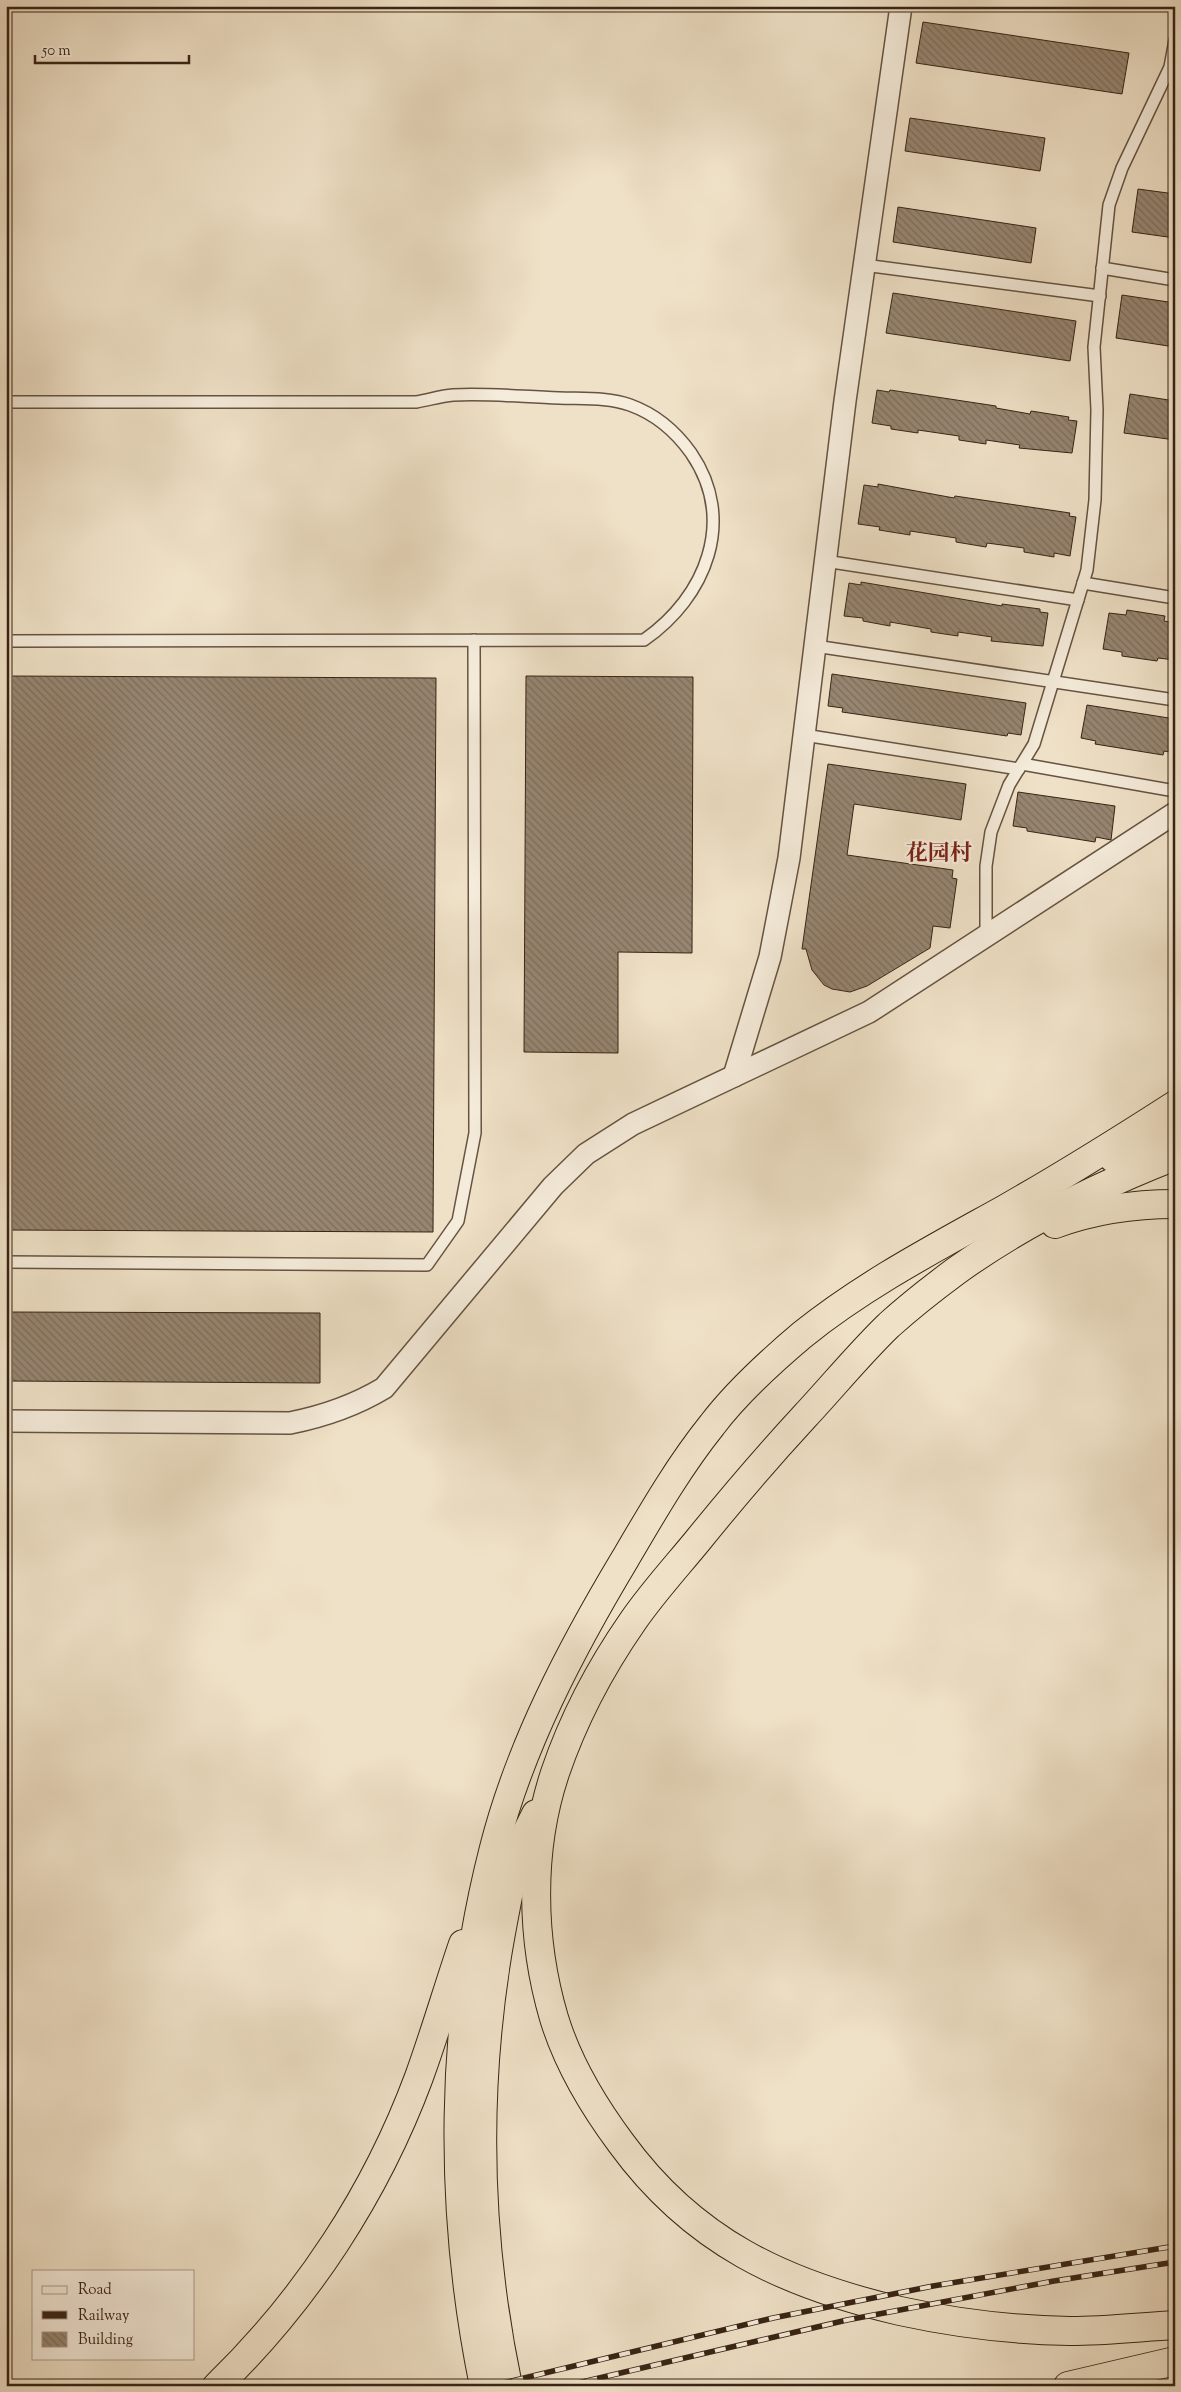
<svg xmlns="http://www.w3.org/2000/svg" width="1181" height="2392" viewBox="0 0 1181 2392" font-family="'Sorts Mill Goudy','Noto Serif SC',serif">
  <defs>
    <pattern id="building-back-hatch" width="6" height="6" patternUnits="userSpaceOnUse" patternTransform="scale(1.25)"><rect width="6" height="6" fill="#978672"/><path d="M-1 5l2 2M0 0l6 6M5-1l2 2" fill="none" stroke="#7c6d5c"/></pattern>
  </defs>
  <rect width="100%" height="100%" fill="#efe1c7"/>
  <filter id="stains"><feTurbulence type="fractalNoise" baseFrequency=".004" numOctaves="4"/><feColorMatrix values="0 0 0 0 .2 0 0 0 0 .09 0 0 0 0 .02 0 0 0 .5 -.17"/></filter>
  <radialGradient id="worn" r=".72"><stop offset=".6" stop-color="#630" stop-opacity="0"/><stop offset="1" stop-color="#630" stop-opacity=".3"/></radialGradient>
  <g fill="url(#building-back-hatch)" stroke="#382415">
    <polygon points="923,22 1129,53 1122,94 916,63"/>
    <polygon points="910,118 1045,138 1040,171 905,151"/>
    <polygon points="1138,189 1175,194 1175,238 1132,232"/>
    <polygon points="898,207 1036,228 1031,263 893,242"/>
    <polygon points="893,293 1076,321 1070,361 886,333"/>
    <polygon points="1122,295 1175,303 1175,347 1116,338"/>
    <polygon points="877,390 889,392 890,390 996,406 996,408 1030,414 1031,411 1069,417 1068,420 1077,421 1072,453 1019,448 1020,445 986,440 986,444 959,440 959,436 918,430 918,433 891,429 891,426 872,423"/>
    <polygon points="1130,394 1175,401 1175,440 1124,433"/>
    <polygon points="878,484 954,498 955,496 1070,513 1069,516 1076,517 1070,556 1054,553 1054,557 1024,552 1024,548 987,543 986,547 956,542 956,538 910,531 910,535 879,530 880,527 858,524 864,485 878,487"/>
    <polygon points="861,582 1002,606 1002,604 1040,609 1040,612 1048,613 1043,646 991,641 992,637 958,632 958,636 931,632 931,629 890,622 890,626 863,621 863,618 844,616 849,583 861,585"/>
    <polygon points="1127,610 1165,616 1164,621 1175,623 1175,660 1158,658 1157,661 1122,656 1122,652 1103,649 1109,613 1126,615"/>
    <polygon points="832,674 1026,703 1021,735 1008,733 1007,736 842,712 843,708 828,706"/>
    <polygon points="6,676 436,678 433,1232 6,1230"/>
    <polygon points="526,676 693,677 692,953 618,952 618,1053 524,1052"/>
    <polygon points="1087,705 1175,719 1175,753 1164,751 1163,755 1138,751 1095,744 1096,741 1081,738"/>
    <polygon points="828,764 966,784 961,820 854,804 847,855 953,870 952,878 957,879 950,928 933,926 930,948 867,986 850,992 832,989 824,985 812,970 806,949 802,949"/>
    <polygon points="1018,792 1115,806 1111,840 1096,837 1095,842 1027,831 1027,828 1013,826"/>
    <polygon points="6,1312 320,1313 320,1383 6,1381"/>
  </g>
  <g fill="none" stroke-linecap="round" stroke-linejoin="round">
    <defs>
      <g id="lane">
        <polyline points="864,265 1100,296"/>
        <polyline points="1102,268 1175,280"/>
        <path d="M6,402H416C428,400 441,396 453,395C488,393 524,397 559,398C582,399 608,397 630,405C655,414 676,432 691,453C737,520 706,597 644,640L6,641"/>
        <polyline points="825,561 1078,600"/>
        <polyline points="1083,583 1175,598"/>
        <polyline points="815,646 1175,700"/>
        <polyline points="804,735 1019,769"/>
        <polyline points="1022,764 1175,791"/>
        <polyline points="986,936 986,866 991,832 1009,785 1034,744 1087,570 1095,500 1097,410 1094,347 1109,205 1122,168 1170,67 1175,40"/>
        <polyline points="6,1262 427,1265 458,1221 475,1133 474,640"/>
      </g>
      <g id="street">
        <polyline points="734,1076 770,957 789,858 845,401 901,6"/>
        <path d="M6,1421L290,1423C325,1416 354,1406 384,1388L553,1186L586,1154L633,1124L869,1012L1175,813"/>
      </g>
      <g id="highway">
        <path d="M1175,1156C1098,1186 1023,1223 956,1271C933,1288 910,1306 889,1325C859,1354 833,1386 805,1416C768,1456 733,1497 699,1539C677,1566 653,1592 633,1621C601,1667 573,1720 555,1773C529,1851 531,1940 554,2018C568,2064 592,2104 621,2143C693,2242 784,2284 900,2311C955,2323 1013,2330 1070,2331C1105,2331 1140,2327 1175,2325"/>
        <polyline points="1113,1158 1175,1135"/>
        <path d="M1055,1224C1093,1210 1135,1204 1175,1204"/>
        <path d="M217,2386C306,2300 376,2193 419,2077C435,2033 448,1988 463,1944"/>
        <path d="M484,2386C448,2210 449,2023 494,1848C520,1746 571,1649 625,1559C652,1513 679,1466 712,1425C737,1392 770,1362 802,1335C864,1285 935,1248 1005,1209C1063,1176 1119,1141 1175,1105"/>
        <path d="M508,2386C478,2243 474,2099 497,1956C501,1931 506,1906 511,1881C513,1871 514,1860 518,1851C523,1839 530,1826 536,1814"/>
        <polyline points="1068,2386 1175,2361"/>
      </g>
    </defs>
    <use href="#lane" stroke="#665342" stroke-width="14"/>
    <use href="#street" stroke="#665342" stroke-width="24"/>
    <use href="#highway" stroke="#382415" stroke-width="30"/>
    <use href="#lane" stroke="#f5ecdb" stroke-width="11"/>
    <use href="#street" stroke="#f5ecdb" stroke-width="21"/>
    <use href="#highway" stroke="#efe1c7" stroke-width="28"/>
    <defs>
      <g id="rail">
        <polyline points="491,2386 773,2318 933,2286 1175,2246"/>
        <polyline points="565,2386 847,2320 1054,2281 1175,2262"/>
      </g>
    </defs>
    <use href="#rail" stroke="#382415" stroke-width="5.5"/>
    <use href="#rail" stroke="#f5ecdb" stroke-width="4" stroke-dasharray="11" stroke-linecap="butt"/>
  </g>
  <g text-anchor="middle" stroke-width="4.5" stroke-linejoin="round" paint-order="stroke">
    <g font-size="22" font-weight="bold" fill="#7a1f14" stroke="#f5ecdb">
      <text x="939" y="860">花园村</text>
    </g>
  </g>
  <rect width="1181" height="2392" fill="none" stroke="#efe1c7" stroke-width="25"/>
  <rect x="8" y="8" width="1166" height="2377" fill="none" stroke="#382415" stroke-width="2.5"/>
  <rect x="12" y="12" width="1156" height="2367" fill="none" stroke="#382415"/>
  <rect x="32" y="2270" width="162" height="90" fill="#f5ecdb" stroke="#a99c8c"/>
  <rect x="42" y="2286" width="25" height="8" fill="#f5ecdb" stroke="#a99c8c"/>
  <text x="78" y="2294" font-size="15" fill="#382415">Road</text>
  <rect x="42" y="2311" width="25" height="8" fill="#382415" stroke="#a99c8c"/>
  <text x="78" y="2320" font-size="15" fill="#382415">Railway</text>
  <rect x="42" y="2332" width="25" height="15" fill="url(#building-back-hatch)" stroke="#a99c8c"/>
  <text x="78" y="2344" font-size="15" fill="#382415">Building</text>
  <path d="M35 55v8h154v-8" fill="none" stroke="#382415" stroke-width="2.5"/>
  <text x="42" y="55" font-size="15" fill="#382415" stroke="#f5ecdb" stroke-width="4" paint-order="stroke">50 m</text>
  <rect width="100%" height="100%" filter="url(#stains)"/>
  <rect width="100%" height="100%" fill="url(#worn)"/>
</svg>
